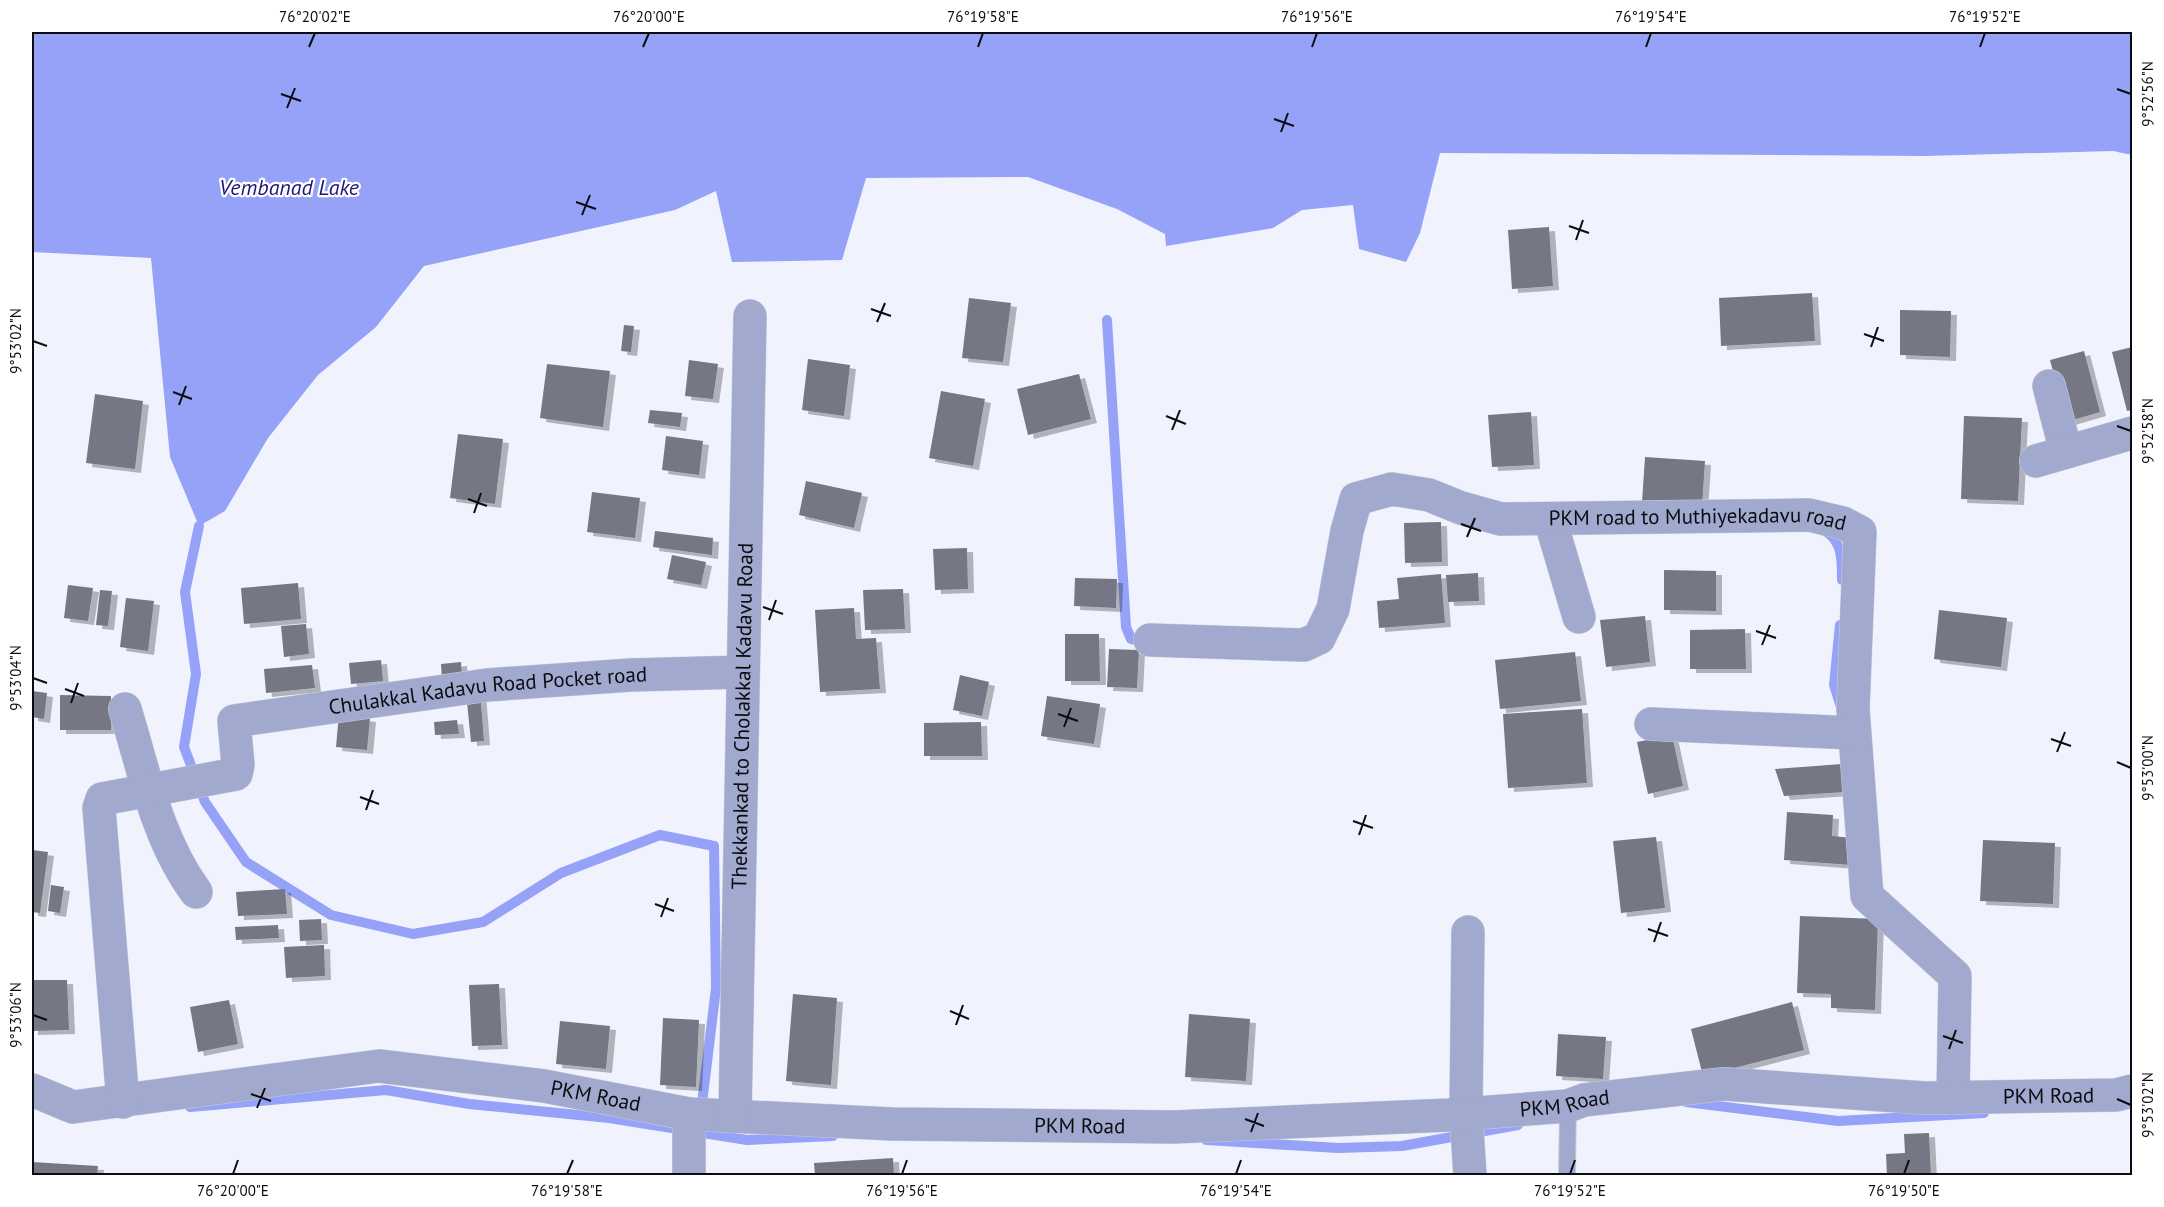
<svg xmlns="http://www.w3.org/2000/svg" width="2164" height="1207" viewBox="0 0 2164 1207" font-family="'PT Sans',sans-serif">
  <defs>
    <filter id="shadow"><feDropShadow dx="6" dy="4" stdDeviation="0" flood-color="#0004"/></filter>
  </defs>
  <rect width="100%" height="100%" fill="#f0f3fe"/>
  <polygon fill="#95a2f7" points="32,32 2132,32 2132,155 2113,151 1926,156 1440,153 1420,233 1406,262 1359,249 1353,205 1302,210 1273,228 1166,246 1165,234 1117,209 1028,177 866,178 842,260 732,262 716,191 675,210 424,266 376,327 318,375 268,438 225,511 199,526 170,457 151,258 32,252"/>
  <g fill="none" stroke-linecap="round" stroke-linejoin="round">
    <g stroke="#95a2f7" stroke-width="10">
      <polyline points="1107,320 1126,627 1131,639 1146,643"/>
      <polyline points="199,526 185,592 196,674 184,747 205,802 246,862 331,915 413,934 483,922 561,873 660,835 714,846 716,988 701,1112"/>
      <path d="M1821,529C1843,539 1842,559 1842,580"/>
      <polyline points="1840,625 1834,685 1841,707"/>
      <polyline points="1686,1102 1838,1121 1984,1113"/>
      <polyline points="190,1107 386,1090 469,1104 609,1118 747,1140 833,1136"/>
      <polyline points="1206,1140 1338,1148 1402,1146 1518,1125"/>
    </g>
  </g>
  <g fill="#747784" filter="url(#shadow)">
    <polygon points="1549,227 1553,286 1512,289 1508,230"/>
    <polygon points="1812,293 1815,341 1721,346 1719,298"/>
    <polygon points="969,298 1011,303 1003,362 962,358"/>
    <polygon points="1900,310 1951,311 1950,357 1900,355"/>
    <polygon points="624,325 634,326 631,352 621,351"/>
    <polygon points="2132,347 2132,410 2127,411 2112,352"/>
    <polygon points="2084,351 2100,412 2066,422 2050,360"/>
    <polygon points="808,359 850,365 844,416 802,410"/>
    <polygon points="689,360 718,364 713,399 685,396"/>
    <polygon points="547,364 610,371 603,427 540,418"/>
    <polygon points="1079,374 1091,419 1028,435 1017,389"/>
    <polygon points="941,391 985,399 973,466 929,458"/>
    <polygon points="95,394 143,401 135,469 86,463"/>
    <polygon points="650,410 682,413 680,427 648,423"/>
    <polygon points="1531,412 1534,465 1492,467 1488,415"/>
    <polygon points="1964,416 2022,418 2018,501 1961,499"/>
    <polygon points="458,434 503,439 495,504 450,498"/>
    <polygon points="666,436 703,441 699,475 662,470"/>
    <polygon points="1645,457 1705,461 1702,506 1642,502"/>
    <polygon points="806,481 862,493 854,528 799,515"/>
    <polygon points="592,492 640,498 635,538 587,532"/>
    <polygon points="1441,522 1442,562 1405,563 1404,523"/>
    <polygon points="655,531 713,538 712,555 653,547"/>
    <polygon points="967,548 968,589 935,590 933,549"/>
    <polygon points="672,555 706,562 701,585 667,579"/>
    <polygon points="1664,570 1716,571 1716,611 1664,610"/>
    <polygon points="1478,573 1479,601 1448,602 1446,575"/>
    <polygon points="1441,574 1445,623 1379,628 1377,601 1399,599 1397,578"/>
    <polygon points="1075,578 1117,579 1116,608 1074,606"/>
    <polygon points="298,583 301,619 244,624 241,588"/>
    <polygon points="68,585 93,588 88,621 64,618"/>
    <polygon points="903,589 905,629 865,630 863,590"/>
    <polygon points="100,590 112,591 108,626 96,625"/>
    <polygon points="126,598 154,601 148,651 120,647"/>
    <polygon points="854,608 856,639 876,638 880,689 820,692 815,610"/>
    <polygon points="1939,610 2007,618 2001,667 1934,659"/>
    <polygon points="1645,616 1650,662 1606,667 1600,620"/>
    <polygon points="306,624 309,654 284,657 281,626"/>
    <polygon points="1745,629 1746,669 1690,669 1690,630"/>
    <polygon points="1065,634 1099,634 1100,681 1065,681"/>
    <polygon points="1109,649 1139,650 1137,688 1107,687"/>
    <polygon points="1575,652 1581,701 1500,709 1495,660"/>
    <polygon points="381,660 383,681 351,684 349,663"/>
    <polygon points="461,662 462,677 442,679 441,664"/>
    <polygon points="312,665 315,688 266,693 264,669"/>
    <polygon points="960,675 989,682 982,716 953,710"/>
    <polygon points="32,691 47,693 44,719 32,717"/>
    <polygon points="480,691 484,741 471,742 466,692"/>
    <polygon points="60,695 111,696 111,730 60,730"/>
    <polygon points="1047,696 1100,704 1094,744 1041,736"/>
    <polygon points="1582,709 1587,783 1508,788 1503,714"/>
    <polygon points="339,714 370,718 367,750 336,747"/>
    <polygon points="457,720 459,734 435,735 434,722"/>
    <polygon points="981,722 982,756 924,756 924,723"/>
    <polygon points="1672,735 1683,786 1648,794 1637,742"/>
    <polygon points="1842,764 1845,792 1784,796 1775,769"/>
    <polygon points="1787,812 1833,815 1832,836 1853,838 1851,865 1784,860"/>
    <polygon points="1656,837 1665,908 1621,913 1613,841"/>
    <polygon points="1983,840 2055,843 2053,904 1980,901"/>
    <polygon points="32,850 48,852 40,913 32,912"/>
    <polygon points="51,885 64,887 60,913 48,911"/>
    <polygon points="285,889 287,914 238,916 236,892"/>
    <polygon points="1800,916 1878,919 1875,1010 1831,1008 1831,994 1797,993"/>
    <polygon points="321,919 322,940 300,941 299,920"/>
    <polygon points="278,925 279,938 236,940 235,927"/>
    <polygon points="324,945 325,976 286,978 284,947"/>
    <polygon points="32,980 67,980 69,1030 32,1031"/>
    <polygon points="499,984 502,1045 472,1046 469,985"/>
    <polygon points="793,994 837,998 831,1085 786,1081"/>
    <polygon points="229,1000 238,1044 198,1052 190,1007"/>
    <polygon points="1792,1002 1804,1050 1703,1076 1691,1029"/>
    <polygon points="1189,1014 1250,1019 1246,1081 1185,1077"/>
    <polygon points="663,1018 699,1020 696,1087 660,1085"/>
    <polygon points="560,1021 610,1026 606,1069 556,1064"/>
    <polygon points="1558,1034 1606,1037 1603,1079 1556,1076"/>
    <polygon points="1929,1133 1931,1176 1887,1176 1886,1154 1905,1153 1904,1134"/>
    <polygon points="893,1158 894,1176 815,1176 814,1163"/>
    <polygon points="32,1162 98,1166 97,1176 32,1176"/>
  </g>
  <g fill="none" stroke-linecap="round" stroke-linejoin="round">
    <defs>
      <polyline id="service" points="1567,1176 1568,1106"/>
      <g id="minor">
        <polyline points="2049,386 2066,452"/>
        <polyline points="2036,461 2132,433"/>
        <polyline points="1550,519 1579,617"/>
        <path id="s1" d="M1150,640L1304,645L1319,638L1333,609L1347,531L1356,499L1392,489L1429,495L1461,508L1501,519L1809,515L1843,523L1860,532L1853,709L1867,896L1955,976L1953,1097"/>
        <path d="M125,709C144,771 157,839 196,892"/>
        <polyline points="1651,724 1854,733"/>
        <polyline points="1468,932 1466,1113 1470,1176"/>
        <path id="s2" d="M32,1090L73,1107L379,1066L544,1086L689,1114L892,1124L1174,1127L1449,1115L1568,1106L1584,1100L1724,1084L1925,1098L2116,1095L2132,1091"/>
        <path id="s3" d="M123,1102L99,808L102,799L236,774L238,765L234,721L487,685L631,675L743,672"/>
        <path id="s4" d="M735,1116L750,316"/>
        <polyline points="689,1176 689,1114"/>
      </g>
    </defs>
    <use href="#service" stroke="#cbced8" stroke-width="18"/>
    <use href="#minor" stroke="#cbced8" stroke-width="34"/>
    <use href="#service" stroke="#a2a9cf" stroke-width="16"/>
    <use href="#minor" stroke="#a2a9cf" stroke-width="33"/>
  </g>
  <path fill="none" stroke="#0b0c10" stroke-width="2" d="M309,47L315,33M643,47L649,33M978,47L983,33M1312,47L1317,33M1646,47L1651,33M1980,47L1985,33M2117,89L2131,94M281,94L301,101M287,108L295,88M1274,119L1294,126M1281,132L1288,113M576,202L596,209M582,215L590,195M1569,226L1589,233M1576,240L1583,220M871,309L891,316M877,322L885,303M1864,334L1884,341M33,341L47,346M1871,347L1878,327M173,392L192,399M179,405L186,386M1166,416L1186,424M2117,426L2131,431M1172,430L1180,410M468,499L487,506M474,513L481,493M1461,524L1481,531M1467,537L1475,518M763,607L783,614M769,620L776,600M1756,631L1776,638M1762,645L1770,625M33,678L47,683M65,689L84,696M71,703L78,683M1058,714L1078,721M1064,727L1071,708M2051,739L2071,746M2057,752L2065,732M2117,762L2131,768M360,797L379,804M366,810L373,790M1353,821L1373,828M1359,835L1366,815M655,904L674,911M661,917L668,898M1648,929L1668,936M1654,942L1661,922M950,1011L969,1019M33,1015L47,1020M956,1025L963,1005M1943,1036L1963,1043M1949,1049L1956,1030M251,1094L271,1101M2117,1099L2131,1105M257,1108L265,1088M1245,1119L1264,1126M1251,1132L1258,1113M233,1174L238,1160M567,1174L573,1160M902,1174L907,1160M1236,1174L1241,1160M1570,1174L1575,1160M1904,1174L1909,1160"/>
  <g text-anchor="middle" stroke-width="4.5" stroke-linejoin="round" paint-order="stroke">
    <g font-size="21" fill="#0b0c10" stroke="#fff">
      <text dy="7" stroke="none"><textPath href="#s1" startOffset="663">PKM road to Muthiyekadavu road</textPath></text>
      <text dy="7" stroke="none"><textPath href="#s3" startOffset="750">Chulakkal Kadavu Road Pocket road</textPath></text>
      <text dy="7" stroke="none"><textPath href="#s4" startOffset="400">Thekkankad to Cholakkal Kadavu Road</textPath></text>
      <text dy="7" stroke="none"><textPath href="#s2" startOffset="572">PKM Road</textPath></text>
      <text dy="7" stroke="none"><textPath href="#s2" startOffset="2030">PKM Road</textPath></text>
      <text dy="7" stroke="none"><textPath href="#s2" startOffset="1544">PKM Road</textPath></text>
      <text dy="7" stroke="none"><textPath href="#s2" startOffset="1058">PKM Road</textPath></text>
    </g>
    <g font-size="22" font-style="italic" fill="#201777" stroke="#fff">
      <text x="289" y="195">Vembanad Lake</text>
    </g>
  </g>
  <rect width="2164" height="1207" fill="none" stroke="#ffffff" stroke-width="66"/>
  <rect x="33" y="33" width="2098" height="1141" fill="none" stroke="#0b0c10" stroke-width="2"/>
  <g font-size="15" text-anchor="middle" fill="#0b0c10">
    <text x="315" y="22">76°20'02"E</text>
    <text x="649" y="22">76°20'00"E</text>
    <text x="983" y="22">76°19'58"E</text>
    <text x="1317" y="22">76°19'56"E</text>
    <text x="1651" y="22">76°19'54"E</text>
    <text x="1985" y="22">76°19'52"E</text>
    <text transform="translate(2148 94) rotate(-90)" y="5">9°52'56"N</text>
    <text transform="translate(16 341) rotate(-90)" y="5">9°53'02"N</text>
    <text transform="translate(2148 431) rotate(-90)" y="5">9°52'58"N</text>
    <text transform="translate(16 678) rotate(-90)" y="5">9°53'04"N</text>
    <text transform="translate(2148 768) rotate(-90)" y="5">9°53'00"N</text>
    <text transform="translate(16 1015) rotate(-90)" y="5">9°53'06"N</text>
    <text transform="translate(2148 1105) rotate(-90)" y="5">9°53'02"N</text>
    <text x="233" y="1196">76°20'00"E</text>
    <text x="567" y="1196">76°19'58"E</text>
    <text x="902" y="1196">76°19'56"E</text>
    <text x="1236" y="1196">76°19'54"E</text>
    <text x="1570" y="1196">76°19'52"E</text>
    <text x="1904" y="1196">76°19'50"E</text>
  </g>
</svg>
